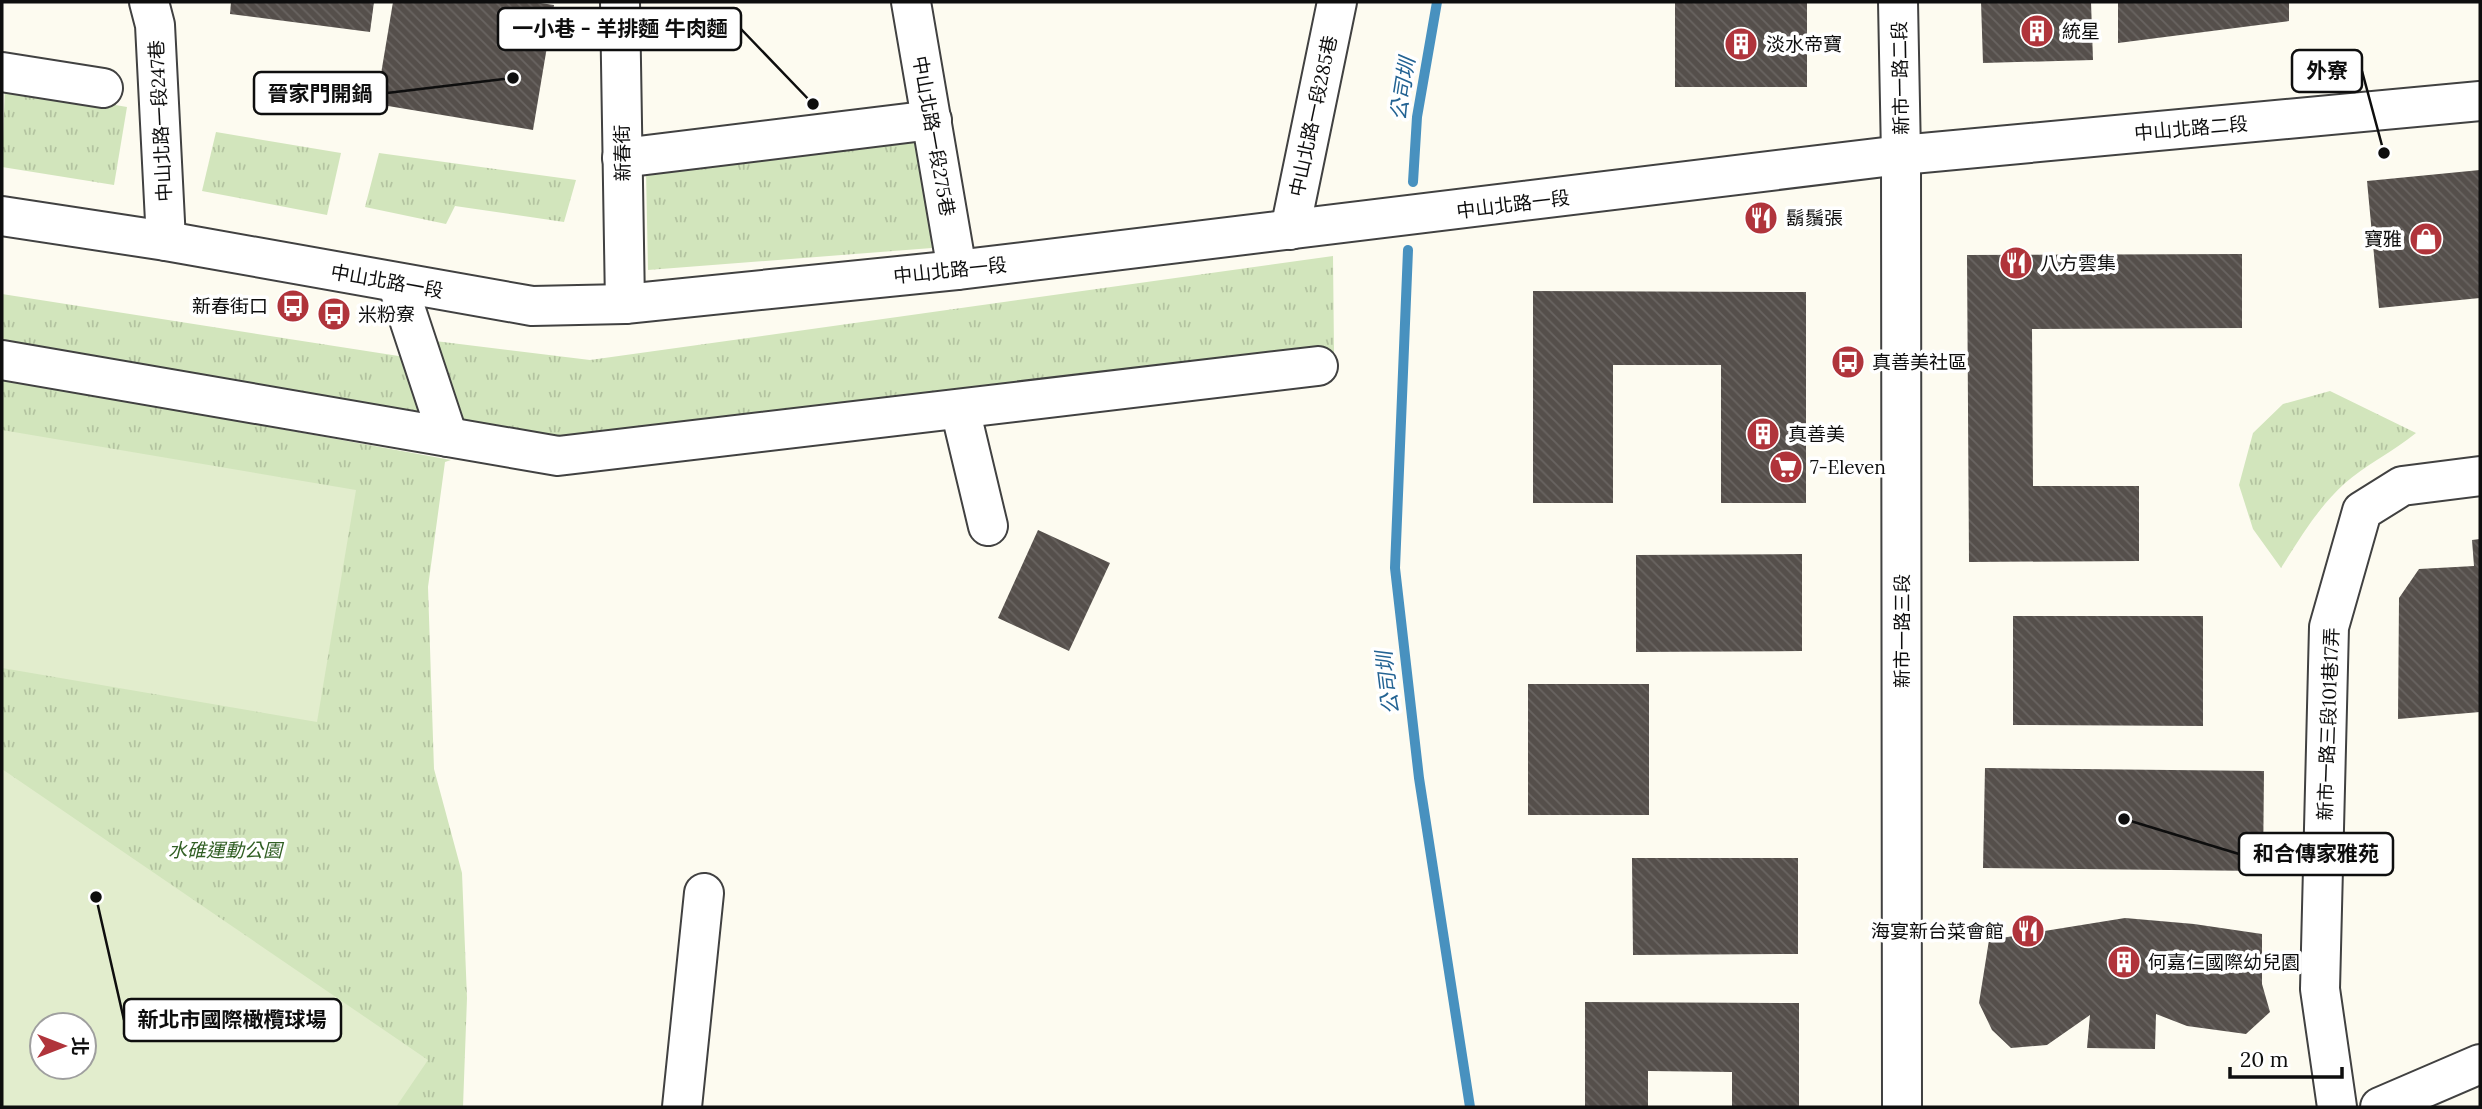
<svg xmlns="http://www.w3.org/2000/svg" width="2482" height="1109" viewBox="0 0 2482 1109" font-family="Lora,'Noto Sans TC',serif">
  <defs>
    <pattern id="park-tufts" width="24" height="20" patternUnits="userSpaceOnUse" patternTransform="scale(1.75)"><rect width="24" height="20" fill="#d2e5bc"/><path d="M3 7l-1-3M5 7V3M7 7l1-3M15 17l-1-3M17 17v-4M19 17l1-3" fill="none" stroke="#b3c3a0"/></pattern>
    <pattern id="building-back-hatch" width="6" height="6" patternUnits="userSpaceOnUse" patternTransform="scale(1.75)"><rect width="6" height="6" fill="#554f4b"/><path d="M-1 5l2 2M0 0l6 6M5-1l2 2" fill="none" stroke="#696461"/></pattern>
  </defs>
  <rect width="100%" height="100%" fill="#fdfbf0"/>
  <g fill="url(#park-tufts)" fill-rule="evenodd">
    <polygon points="5,86 127,107 114,185 2,167"/>
    <polygon points="216,132 341,153 327,215 202,191"/>
    <polygon points="918,139 932,248 648,270 646,171"/>
    <polygon points="379,153 576,180 564,222 455,206 446,224 365,207"/>
    <polygon points="1333,256 1334,352 564,444 460,425 435,341 590,360"/>
    <polygon points="2,294 405,357 424,418 2,344"/>
    <path d="M2,378L451,460L445,462L428,587L434,769L462,873L467,998L463,1107H2ZM42,1025H84V1067H42Z"/>
    <path d="M2330,391L2416,433C2393,452 2365,465 2344,484C2317,509 2300,538 2281,568L2253,529L2239,485L2253,433L2283,404Z"/>
  </g>
  <g fill="#e2edcd" fill-rule="evenodd">
    <polygon points="2,430 356,490 317,722 2,668"/>
    <path d="M2,769L428,1060L396,1107H2ZM42,1025H84V1067H42Z"/>
  </g>
  <g fill="none" stroke-linecap="round" stroke-linejoin="round">
    <g stroke="#4891bf" stroke-width="10">
      <polyline points="1413,182 1417,117 1437,2"/>
      <polyline points="1408,250 1395,568 1419,778 1470,1107"/>
    </g>
  </g>
  <g fill="url(#building-back-hatch)">
    <polygon points="231,2 374,2 370,32 230,14"/>
    <polygon points="393,2 533,2 554,5 533,130 376,104"/>
    <rect x="1675" y="2" width="132" height="85"/>
    <polygon points="1981,2 2091,2 2093,60 1983,63"/>
    <polygon points="2118,2 2289,2 2289,21 2118,43"/>
    <polygon points="2480,170 2480,298 2379,308 2367,181"/>
    <polygon points="2242,254 2242,328 2032,329 2033,486 2139,486 2139,561 1969,562 1967,255"/>
    <polygon points="1533,291 1806,292 1806,503 1721,503 1721,365 1613,365 1613,503 1533,503"/>
    <polygon points="1038,530 1110,563 1069,651 998,618"/>
    <polygon points="2480,539 2480,712 2398,719 2399,598 2419,569 2474,566 2472,540"/>
    <polygon points="1802,554 1802,651 1636,652 1636,555"/>
    <polygon points="2013,616 2203,616 2203,726 2013,725"/>
    <rect x="1528" y="684" width="121" height="131"/>
    <polygon points="1985,768 2264,771 2263,871 1983,868"/>
    <polygon points="1632,858 1798,858 1798,954 1633,955"/>
    <polygon points="2125,918 2194,924 2262,934 2262,984 2270,1012 2246,1034 2187,1026 2156,1014 2155,1049 2087,1048 2090,1015 2047,1045 2011,1048 1992,1030 1979,1003 1989,940"/>
    <polygon points="1585,1002 1799,1003 1799,1107 1732,1107 1732,1072 1648,1071 1648,1107 1585,1107"/>
  </g>
  <g fill="none" stroke-linecap="round" stroke-linejoin="round">
    <defs>
      <g id="minor">
        <polyline points="149,2 155,25 166,241"/>
        <polyline points="620,2 625,304"/>
        <polyline points="911,2 957,270"/>
        <polyline points="1898,2 1901,155 1902,1107"/>
        <polyline points="2,72 103,88"/>
        <polyline points="622,158 932,120"/>
        <polyline points="2,216 166,241 532,306 625,304 957,270 1901,155 2480,101"/>
        <polyline points="1290,230 1337,2"/>
        <polyline points="397,283 448,437"/>
        <polyline points="2,360 558,456 1318,366"/>
        <polyline points="960,409 988,526"/>
        <polyline points="682,1107 704,893"/>
        <polyline points="2337,1107 2320,989 2329,627 2362,511 2402,486 2480,476"/>
        <polyline points="2380,1107 2480,1064"/>
      </g>
    </defs>
    <use href="#minor" stroke="#414141" stroke-width="42"/>
    <use href="#minor" stroke="#fff" stroke-width="38"/>
  </g>
  <defs>
    <symbol id="building-disc" viewBox="-11 -11 22 22"><circle r="9.5" fill="#b0343b" stroke="#fff"/><path d="M-4-6H4V6H1V3H-1V6H-4ZM-2.5-4.3h1.7v1.8h-1.7ZM.8-4.3h1.7v1.8H.8ZM-2.5-1h1.7V.8h-1.7ZM.8-1h1.7V.8H.8Z" fill="#fff"/></symbol>
    <symbol id="restaurant-disc" viewBox="-11 -11 22 22"><circle r="9.5" fill="#b0343b" stroke="#fff"/><path d="M-5-6h1v4h1v-4h1v4h1v-4h1v5L-1.5 .5V6h-2V.5L-5-1ZM5-6V6H3V1.5H1.5Q1.5-4 5-6Z" fill="#fff"/></symbol>
    <symbol id="shop-disc" viewBox="-11 -11 22 22"><circle r="9.5" fill="#b0343b" stroke="#fff"/><path d="M-5-2.5h2.3a2.7 3.5 0 0 1 5.4 0H5L5.5 6h-11ZM-1.5-2.5h3a1.5 2.3 0 0 0-3 0Z" fill="#fff"/></symbol>
    <symbol id="bus-disc" viewBox="-11 -11 22 22"><circle r="9.5" fill="#b0343b" stroke="#fff"/><path d="M-5-6H5V4H4V6H2V4H-2V6H-4V4H-5ZM-3.5-4V0h7V-4ZM-3.5 1.2v1.5H-2V1.2ZM2 1.2v1.5H3.5V1.2Z" fill="#fff"/></symbol>
    <symbol id="supermarket-disc" viewBox="-11 -11 22 22"><circle r="9.5" fill="#b0343b" stroke="#fff"/><path d="M-6-5.5h2.5l.6 2H6L4.5 2H-2.5L-4.4-4H-6ZM-1.5 3.2a1.3 1.3 0 1 0 .1 0ZM3 3.2a1.3 1.3 0 1 0 .1 0Z" fill="#fff"/></symbol>
  </defs>
  <g fill-rule="evenodd">
    <use href="#building-disc" x="2018" y="12" width="38" height="38"/>
    <use href="#building-disc" x="1722" y="25" width="38" height="38"/>
    <use href="#restaurant-disc" x="1742" y="199" width="38" height="38"/>
    <use href="#shop-disc" x="2407" y="220" width="38" height="38"/>
    <use href="#restaurant-disc" x="1997" y="244" width="38" height="38"/>
    <use href="#bus-disc" x="274" y="287" width="38" height="38"/>
    <use href="#bus-disc" x="315" y="295" width="38" height="38"/>
    <use href="#bus-disc" x="1829" y="343" width="38" height="38"/>
    <use href="#building-disc" x="1744" y="415" width="38" height="38"/>
    <use href="#supermarket-disc" x="1767" y="448" width="38" height="38"/>
    <use href="#restaurant-disc" x="2009" y="912" width="38" height="38"/>
    <use href="#building-disc" x="2105" y="943" width="38" height="38"/>
  </g>
  <g text-anchor="middle" stroke-width="7" stroke-linejoin="round" paint-order="stroke">
    <g font-size="19" fill="#0e0e0e" stroke="#fff" text-anchor="start">
      <text x="2062" y="38">統星</text>
      <text x="1766" y="51">淡水帝寶</text>
      <text x="1786" y="225">鬍鬚張</text>
      <text x="2402" y="246" text-anchor="end">寶雅</text>
      <text x="2040" y="270">八方雲集</text>
      <text x="268" y="313" text-anchor="end">新春街口</text>
      <text x="358" y="321">米粉寮</text>
      <text x="1872" y="369">真善美社區</text>
      <text x="1788" y="441">真善美</text>
      <text x="1810" y="474">7-Eleven</text>
      <text x="2004" y="938" text-anchor="end">海宴新台菜會館</text>
      <text x="2148" y="969">何嘉仁國際幼兒園</text>
    </g>
    <g font-size="19" fill="#0e0e0e" stroke="#fff">
      <text transform="translate(1900 78) rotate(-91)" y="7">新市一路二段</text>
      <text transform="translate(1313 116) rotate(-78)" y="7">中山北路一段285巷</text>
      <text transform="translate(160 121) rotate(-93)" y="7">中山北路一段247巷</text>
      <text transform="translate(2191 128) rotate(-5)" y="7">中山北路二段</text>
      <text transform="translate(934 136) rotate(80)" y="7">中山北路一段275巷</text>
      <text transform="translate(622 153) rotate(-91)" y="7">新春街</text>
      <text transform="translate(1513 204) rotate(-7)" y="7">中山北路一段</text>
      <text transform="translate(950 270) rotate(-6)" y="7">中山北路一段</text>
      <text transform="translate(387 281) rotate(10)" y="7">中山北路一段</text>
      <text transform="translate(1902 631) rotate(-90)" y="7">新市一路三段</text>
      <text transform="translate(2328 724) rotate(-88)" y="7">新市一路三段101巷17弄</text>
    </g>
    <g font-size="19" font-style="italic" fill="#315f24" stroke="#fff">
      <text x="225" y="857">水碓運動公園</text>
    </g>
    <g font-size="21" font-style="italic" fill="#236393" stroke="#fff">
      <text transform="translate(1403 89) rotate(-81)" y="7">公司圳</text>
      <text transform="translate(1388 683) rotate(-97)" y="7">公司圳</text>
    </g>
  </g>
  <path fill="none" stroke="#0e0e0e" stroke-width="2.5" d="M813 104L741 29M2384 153L2362 71M513 78L387 93M2124 819L2239 854M96 897L124 1020"/>
  <g fill="#0e0e0e" stroke="#fff" stroke-width="2.5">
    <circle cx="813" cy="104" r="7"/>
    <circle cx="2384" cy="153" r="7"/>
    <circle cx="513" cy="78" r="7"/>
    <circle cx="2124" cy="819" r="7"/>
    <circle cx="96" cy="897" r="7"/>
  </g>
  <g fill="#fff" stroke="#0e0e0e" stroke-width="2.5">
    <rect x="498" y="8" width="243" height="42" rx="7"/>
    <rect x="2292" y="50" width="70" height="42" rx="7"/>
    <rect x="254" y="72" width="133" height="42" rx="7"/>
    <rect x="2239" y="833" width="154" height="42" rx="7"/>
    <rect x="124" y="999" width="217" height="42" rx="7"/>
  </g>
  <g font-size="21" text-anchor="middle" font-weight="bold" fill="#0e0e0e">
    <text x="620" y="36">一小巷 - 羊排麵 牛肉麵</text>
    <text x="2327" y="78">外寮</text>
    <text x="320" y="101">晉家門開鍋</text>
    <text x="2316" y="861">和合傳家雅苑</text>
    <text x="232" y="1027">新北市國際橄欖球場</text>
  </g>
  <rect width="2482" height="1109" fill="none" stroke="#0e0e0e" stroke-width="7"/>
  <g transform="translate(63 1046) rotate(90)"><circle r="33" fill="#ffffff" stroke="#9f9f9f" stroke-width="2"/>
  <path d="M0-5L12 26L0 18L-12 26Z" fill="#b0343b"/>
  <text y="-10" font-size="19" font-weight="bold" text-anchor="middle" fill="#0e0e0e">北</text>
  </g>
  <path d="M2230 1067v10h112v-10" fill="none" stroke="#0e0e0e" stroke-width="3.5"/>
  <text x="2240" y="1067" font-size="21" fill="#0e0e0e" stroke="#ffffff" stroke-width="5" paint-order="stroke">20 m</text>
</svg>
